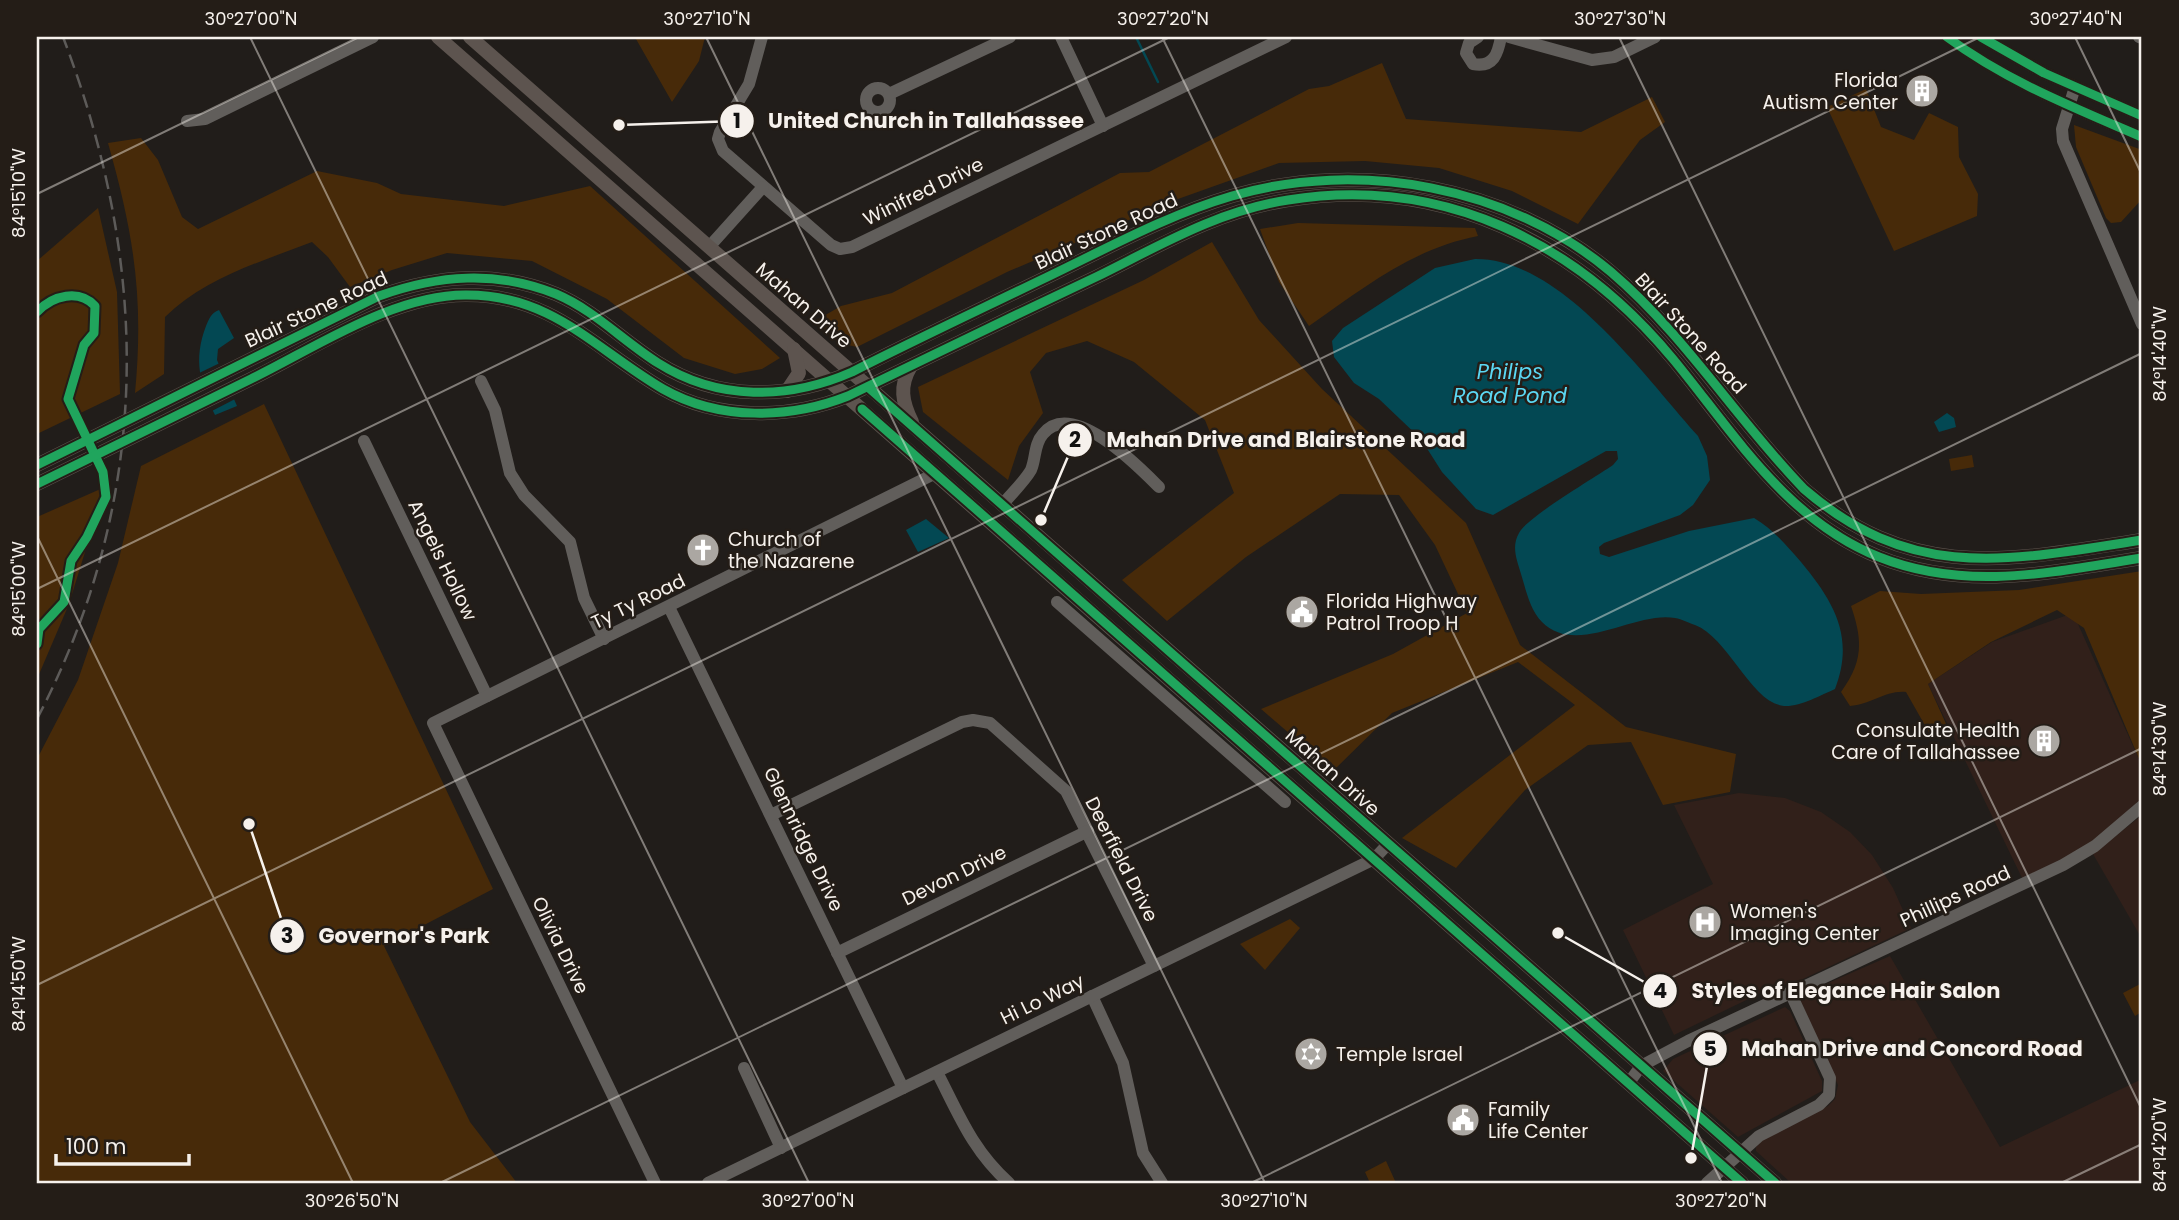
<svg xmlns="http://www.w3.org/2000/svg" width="2179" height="1220" viewBox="0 0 2179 1220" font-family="Poppins,sans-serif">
  <rect width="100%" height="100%" fill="#211d1a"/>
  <g fill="#31201a">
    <polygon points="2073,613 2142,766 2142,798 2103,834 2076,853 2023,880 1928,684 1992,642"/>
    <polygon points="1739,793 1785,798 1821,812 1850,832 1872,855 1893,888 1911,928 1803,979 1767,990 1674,1035 1623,930 1713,884 1674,805"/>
    <polygon points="2142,815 2142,939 2093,854"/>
    <polygon points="1890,956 2000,1147 2142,1079 2142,1183 1791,1183 1756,1151 1756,1147 1769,1134 1828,1106 1835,1099 1838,1085 1801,1002 1803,994"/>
    <polygon points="1785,1007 1790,1011 1822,1081 1822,1091 1738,1137 1663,1071 1673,1059"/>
  </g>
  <g fill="#472a09">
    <polygon points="631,37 705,37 699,61 672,102 636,39"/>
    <polygon points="1382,63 1406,119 1581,132 1652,97 1665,122 1640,140 1578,224 1512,191 1439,168 1365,161 1279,163 1178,199 1007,272 857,347 839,343 815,321 841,306 892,293 1120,173 1149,172 1309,89 1329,86"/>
    <polygon points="1866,89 1881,127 1914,140 1929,113 1958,127 1959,157 1978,194 1977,216 1894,251 1827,107"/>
    <polygon points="2074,125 2142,150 2142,199 2121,222 2111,223 2106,218 2076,147"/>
    <path d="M141,138L158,160L182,217L198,229L317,171L377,183L401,194L504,206L590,186L780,358L762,369L735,374L684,358L607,299L532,261L447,253L392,270L350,287L328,257L312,242C260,262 205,278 165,317L164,374L135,393C144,298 134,235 108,143Z"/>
    <polygon points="98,208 117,292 120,394 37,434 37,261"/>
    <path d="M1298,223L1475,228L1478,236C1411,249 1364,288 1309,326L1279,282L1260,229Z"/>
    <polygon points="1212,242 1259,320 1322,389 1466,523 1520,645 1626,727 1736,754 1730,792 1663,805 1631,742 1588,745 1525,790 1456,868 1402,838 1575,705 1518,662 1392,713 1333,771 1261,709 1393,654 1467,613 1435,545 1399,495 1340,494 1246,557 1167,621 1122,580 1234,493 1205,420 1134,362 1087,341 1046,353 1030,372 1043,413 1019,446 1008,480 923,412 918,387 1144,280"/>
    <polygon points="264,404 493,889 384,946 470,1122 517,1183 37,1183 37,759 78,680 118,563 141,466"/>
    <polygon points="1972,455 1974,467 1951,471 1949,459"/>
    <polygon points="105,487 69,604 37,679 37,517"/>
    <path d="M2142,571V766L2084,628L2057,610L1991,642L1928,684L1947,726L1940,734L1931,736L1906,692C1886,690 1870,705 1850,706L1841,692C1863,662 1863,641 1851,606L1880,591L1921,594L2019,590Z"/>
    <polygon points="1290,919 1300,928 1265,970 1240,944"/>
    <polygon points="2142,983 2142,1018 2140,1013 2135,1016 2123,993"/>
    <polygon points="1386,1161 1396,1183 1370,1183 1365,1172"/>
  </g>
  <g fill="#034853">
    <path d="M1475,259C1561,258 1644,376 1698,436L1707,456L1710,480L1693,505L1680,515L1604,543L1599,547L1600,554L1609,557L1689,531L1754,518C1774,530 1786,545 1801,562C1834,602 1855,637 1835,689C1821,695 1800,707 1784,706C1751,703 1729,638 1695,625C1689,623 1682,619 1675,618C1634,611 1577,657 1542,622C1530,610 1526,590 1521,574C1517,560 1511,547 1519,533C1526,518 1594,478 1613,465L1618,459L1617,451H1606L1493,515L1476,509L1442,472L1421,439L1379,399L1354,383L1334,357L1332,341L1343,328L1435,268Z"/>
    <path d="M219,310L234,338L218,349L217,360L237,406L215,415C200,384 193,360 206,326C209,319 211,313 219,310Z"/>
    <polygon points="1947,413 1954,418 1956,427 1939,432 1934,422"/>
    <polygon points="926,519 949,538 918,552 906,530"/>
  </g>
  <polygon fill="#211d1a" points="222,362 237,398 210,412 195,375"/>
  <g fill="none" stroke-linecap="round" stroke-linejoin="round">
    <polyline stroke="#034853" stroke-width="2.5" points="1136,37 1158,82"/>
    <g stroke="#615e5b" stroke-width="12">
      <polyline points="762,37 749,84 720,132 718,139 723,151 831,245 840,249 852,247 1286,37"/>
      <polyline points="1061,37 1103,126"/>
      <path d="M1478,37L1469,43L1466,53L1473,64C1494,68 1498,53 1501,37"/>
      <polyline points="1509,37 1592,60 1614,57 1655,37"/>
      <path d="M1947,37C2006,81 2075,108 2142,137"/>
      <polyline points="1981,37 2044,73 2142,116"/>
      <polyline points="2139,37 2142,38"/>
      <polyline points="2075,87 2062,129 2063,141 2142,324"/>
      <circle cx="878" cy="100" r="12"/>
      <polyline points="889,94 1010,37"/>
      <polyline points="187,121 205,119 373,37"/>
      <polyline points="709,247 763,187"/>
      <polyline points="481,381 495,410 510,473 524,495 570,542 584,598 604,639"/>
      <polyline points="364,441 487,696"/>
      <path d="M1003,504C1012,493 1024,482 1031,470C1036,458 1034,444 1043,434C1072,398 1138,466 1159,487"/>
      <polyline points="1057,602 1285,802"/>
      <polyline points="669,607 903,1088"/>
      <polyline points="771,815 962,722 973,720 990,723 1066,791 1154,966"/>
      <polyline points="837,953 1088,831"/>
      <polyline points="1092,996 1123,1063 1143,1153 1162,1183"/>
      <polyline points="744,1068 781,1148"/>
      <path d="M937,1072C959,1115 973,1151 1009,1183"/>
      <polyline points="1628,1084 1641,1066 1688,1041 2063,865 2095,846 2142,806"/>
      <polyline points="655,1183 433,723 934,474"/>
      <polyline points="708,1183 1374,859 1388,844"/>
      <polyline points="1707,1183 1759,1136 1819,1105 1829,1095 1830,1078 1790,992"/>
    </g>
    <g stroke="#5d544f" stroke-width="14">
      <polyline points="438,37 1742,1183"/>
      <polyline points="470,37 1775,1183"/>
      <path d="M911,366C899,386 902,402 912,422"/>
      <polyline points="787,391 799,373 794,349"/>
      <path d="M37,465L379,296C438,275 496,270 556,294C594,310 623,341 658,363C718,401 788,400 852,372C915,340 979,310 1043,279C1104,250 1167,215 1232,196C1359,159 1509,186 1611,272C1685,335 1737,420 1804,489C1914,584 2012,560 2142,540"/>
      <path d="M37,484C108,449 180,414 251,379C315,348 394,294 467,295C552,295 595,349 663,389C719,421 790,419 848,396C931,356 1013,316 1096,277C1159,246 1217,211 1288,200C1442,175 1576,242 1673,359C1734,433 1786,520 1879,557C1966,592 2053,572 2142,558"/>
    </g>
    <path stroke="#5d5b59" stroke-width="2.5" stroke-dasharray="14 7" stroke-linecap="butt" d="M37,719C153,497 151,267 63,37"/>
    <defs>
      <g id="cycleway">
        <path d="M1947,37C2006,81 2075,108 2142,137"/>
        <polyline points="1981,37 2044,73 2142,116"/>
        <path d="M37,312C53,295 79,289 95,306L94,333L84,345L68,399L103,472L106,497L87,537L71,561L64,602L39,629L37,644"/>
        <polyline points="868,387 1775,1183"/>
        <polyline points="862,409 1742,1183"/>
        <path d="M37,465L379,296C438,275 496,270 556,294C594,310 623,341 658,363C718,401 788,400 852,372C915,340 979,310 1043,279C1104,250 1167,215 1232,196C1359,159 1509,186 1611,272C1685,335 1737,420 1804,489C1914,584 2012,560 2142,540"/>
        <path d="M37,484C108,449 180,414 251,379C315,348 394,294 467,295C552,295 595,349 663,389C719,421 790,419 848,396C931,356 1013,316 1096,277C1159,246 1217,211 1288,200C1442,175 1576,242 1673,359C1734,433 1786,520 1879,557C1966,592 2053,572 2142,558"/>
      </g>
    </defs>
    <use href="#cycleway" stroke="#241d17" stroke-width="13"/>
    <use href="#cycleway" stroke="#20a55d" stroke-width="9"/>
  </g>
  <path fill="none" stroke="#f6f1ec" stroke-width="2" stroke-opacity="0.45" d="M250,37L809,1183M706,37L1265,1183M1162,37L1722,1183M1619,37L2142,1110M2075,37L2142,175M37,194L359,37M37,536L353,1183M37,589L1170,37M37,985L1980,37M440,1183L2142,353M1251,1183L2142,748M2061,1183L2142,1144"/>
  <defs>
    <symbol id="building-disc" viewBox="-11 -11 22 22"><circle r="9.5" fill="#aba7a2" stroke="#241d17"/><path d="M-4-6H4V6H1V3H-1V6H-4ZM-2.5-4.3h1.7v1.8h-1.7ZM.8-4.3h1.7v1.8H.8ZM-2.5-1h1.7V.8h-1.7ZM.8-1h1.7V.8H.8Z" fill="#fff"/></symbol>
    <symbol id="church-disc" viewBox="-11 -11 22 22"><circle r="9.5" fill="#aba7a2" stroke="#241d17"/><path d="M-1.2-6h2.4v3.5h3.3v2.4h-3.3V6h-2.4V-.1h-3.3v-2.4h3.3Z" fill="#fff"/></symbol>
    <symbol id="civic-disc" viewBox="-11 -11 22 22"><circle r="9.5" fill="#aba7a2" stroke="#241d17"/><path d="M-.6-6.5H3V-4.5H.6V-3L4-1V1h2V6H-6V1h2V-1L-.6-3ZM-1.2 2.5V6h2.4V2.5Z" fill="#fff"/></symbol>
    <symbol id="hospital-disc" viewBox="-11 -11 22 22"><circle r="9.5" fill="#aba7a2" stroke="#241d17"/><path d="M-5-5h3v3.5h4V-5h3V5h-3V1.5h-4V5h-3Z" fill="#fff"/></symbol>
    <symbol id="synagogue-disc" viewBox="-11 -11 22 22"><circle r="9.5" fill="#aba7a2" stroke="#241d17"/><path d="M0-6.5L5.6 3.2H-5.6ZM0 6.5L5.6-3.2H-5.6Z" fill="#fff"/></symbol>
  </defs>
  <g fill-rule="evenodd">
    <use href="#building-disc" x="1903" y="72" width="38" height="38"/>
    <use href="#church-disc" x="684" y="531" width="38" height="38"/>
    <use href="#civic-disc" x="1283" y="593" width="38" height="38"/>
    <use href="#building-disc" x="2025" y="722" width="38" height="38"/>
    <use href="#hospital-disc" x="1686" y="903" width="38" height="38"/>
    <use href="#synagogue-disc" x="1292" y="1035" width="38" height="38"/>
    <use href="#civic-disc" x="1444" y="1101" width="38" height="38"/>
  </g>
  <g text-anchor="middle" stroke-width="5" stroke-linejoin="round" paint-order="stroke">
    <g font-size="19" fill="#f6f1ec" stroke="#241d17" text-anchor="start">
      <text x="1898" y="87" text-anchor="end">Florida<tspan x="1898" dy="22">Autism Center</tspan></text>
      <text x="728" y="546">Church of<tspan x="728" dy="22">the Nazarene</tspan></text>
      <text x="1326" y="608">Florida Highway<tspan x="1326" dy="22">Patrol Troop H</tspan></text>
      <text x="2020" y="737" text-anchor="end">Consulate Health<tspan x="2020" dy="22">Care of Tallahassee</tspan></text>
      <text x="1730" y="918">Women's<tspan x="1730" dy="22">Imaging Center</tspan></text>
      <text x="1336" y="1061">Temple Israel</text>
      <text x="1488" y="1116">Family<tspan x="1488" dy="22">Life Center</tspan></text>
    </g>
    <g font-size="19" fill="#f6f1ec" stroke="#241d17">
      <text transform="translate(923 191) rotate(-26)" y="7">Winifred Drive</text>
      <text transform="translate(1106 231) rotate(-25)" y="7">Blair Stone Road</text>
      <text transform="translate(804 305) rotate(41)" y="7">Mahan Drive</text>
      <text transform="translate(316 309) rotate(-25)" y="7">Blair Stone Road</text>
      <text transform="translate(1691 333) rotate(48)" y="7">Blair Stone Road</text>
      <text transform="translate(443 560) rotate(64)" y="7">Angels Hollow</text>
      <text transform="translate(638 601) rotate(-26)" y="7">Ty Ty Road</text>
      <text transform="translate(1333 772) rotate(42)" y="7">Mahan Drive</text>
      <text transform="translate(804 839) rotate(64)" y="7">Glennridge Drive</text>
      <text transform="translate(1122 859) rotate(63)" y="7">Deerfield Drive</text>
      <text transform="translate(954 875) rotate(-26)" y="7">Devon Drive</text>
      <text transform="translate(1955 896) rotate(-25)" y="7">Phillips Road</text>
      <text transform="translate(561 945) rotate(64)" y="7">Olivia Drive</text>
      <text transform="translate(1042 999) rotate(-26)" y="7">Hi Lo Way</text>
    </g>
    <g font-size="21" font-style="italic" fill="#5bd8f3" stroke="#241d17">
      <text x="1510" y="379">Philips<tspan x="1510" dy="24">Road Pond</tspan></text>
    </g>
  </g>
  <path fill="none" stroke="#f6f1ec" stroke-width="2.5" d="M619 125L737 121M1041 520L1075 440M249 824L287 936M1558 933L1660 991M1691 1158L1710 1049"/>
  <g fill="#f6f1ec" stroke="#241d17" stroke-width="2.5">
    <circle cx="619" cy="125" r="7"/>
    <circle cx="1041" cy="520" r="7"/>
    <circle cx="249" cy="824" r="7"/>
    <circle cx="1558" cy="933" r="7"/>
    <circle cx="1691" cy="1158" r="7"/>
    <circle cx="737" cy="121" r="18"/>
    <circle cx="1075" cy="440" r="18"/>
    <circle cx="287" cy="936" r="18"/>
    <circle cx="1660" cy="991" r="18"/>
    <circle cx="1710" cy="1049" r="18"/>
  </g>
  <g font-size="21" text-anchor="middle" font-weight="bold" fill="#111">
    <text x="737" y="128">1</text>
    <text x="1075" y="447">2</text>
    <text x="287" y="943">3</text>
    <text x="1660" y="998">4</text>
    <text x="1710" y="1056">5</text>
  </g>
  <g font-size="21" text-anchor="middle" font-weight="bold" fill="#f6f1ec" stroke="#241d17" stroke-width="5" stroke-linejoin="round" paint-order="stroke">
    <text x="926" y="128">United Church in Tallahassee</text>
    <text x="1286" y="447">Mahan Drive and Blairstone Road</text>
    <text x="404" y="943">Governor's Park</text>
    <text x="1846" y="998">Styles of Elegance Hair Salon</text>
    <text x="1912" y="1056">Mahan Drive and Concord Road</text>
  </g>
  <rect width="2179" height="1220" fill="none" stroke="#241d17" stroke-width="77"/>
  <path d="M56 1154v10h133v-10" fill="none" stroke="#f6f1ec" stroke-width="3.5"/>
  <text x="66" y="1154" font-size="21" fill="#f6f1ec" stroke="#241d17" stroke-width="5" paint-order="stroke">100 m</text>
  <rect x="38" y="38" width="2102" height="1144" fill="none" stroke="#f6f1ec" stroke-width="2.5"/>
  <g font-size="18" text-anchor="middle" fill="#f6f1ec">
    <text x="251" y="25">30°27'00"N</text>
    <text x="707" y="25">30°27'10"N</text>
    <text x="1163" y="25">30°27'20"N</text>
    <text x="1620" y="25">30°27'30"N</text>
    <text x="2076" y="25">30°27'40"N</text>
    <text transform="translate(19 193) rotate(-90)" y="6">84°15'10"W</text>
    <text transform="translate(2160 354) rotate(-90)" y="6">84°14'40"W</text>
    <text transform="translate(19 589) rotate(-90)" y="6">84°15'00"W</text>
    <text transform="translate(2160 749) rotate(-90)" y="6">84°14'30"W</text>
    <text transform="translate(19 984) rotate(-90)" y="6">84°14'50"W</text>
    <text transform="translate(2160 1145) rotate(-90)" y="6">84°14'20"W</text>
    <text x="352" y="1207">30°26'50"N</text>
    <text x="808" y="1207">30°27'00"N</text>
    <text x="1264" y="1207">30°27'10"N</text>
    <text x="1721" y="1207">30°27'20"N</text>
  </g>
</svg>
